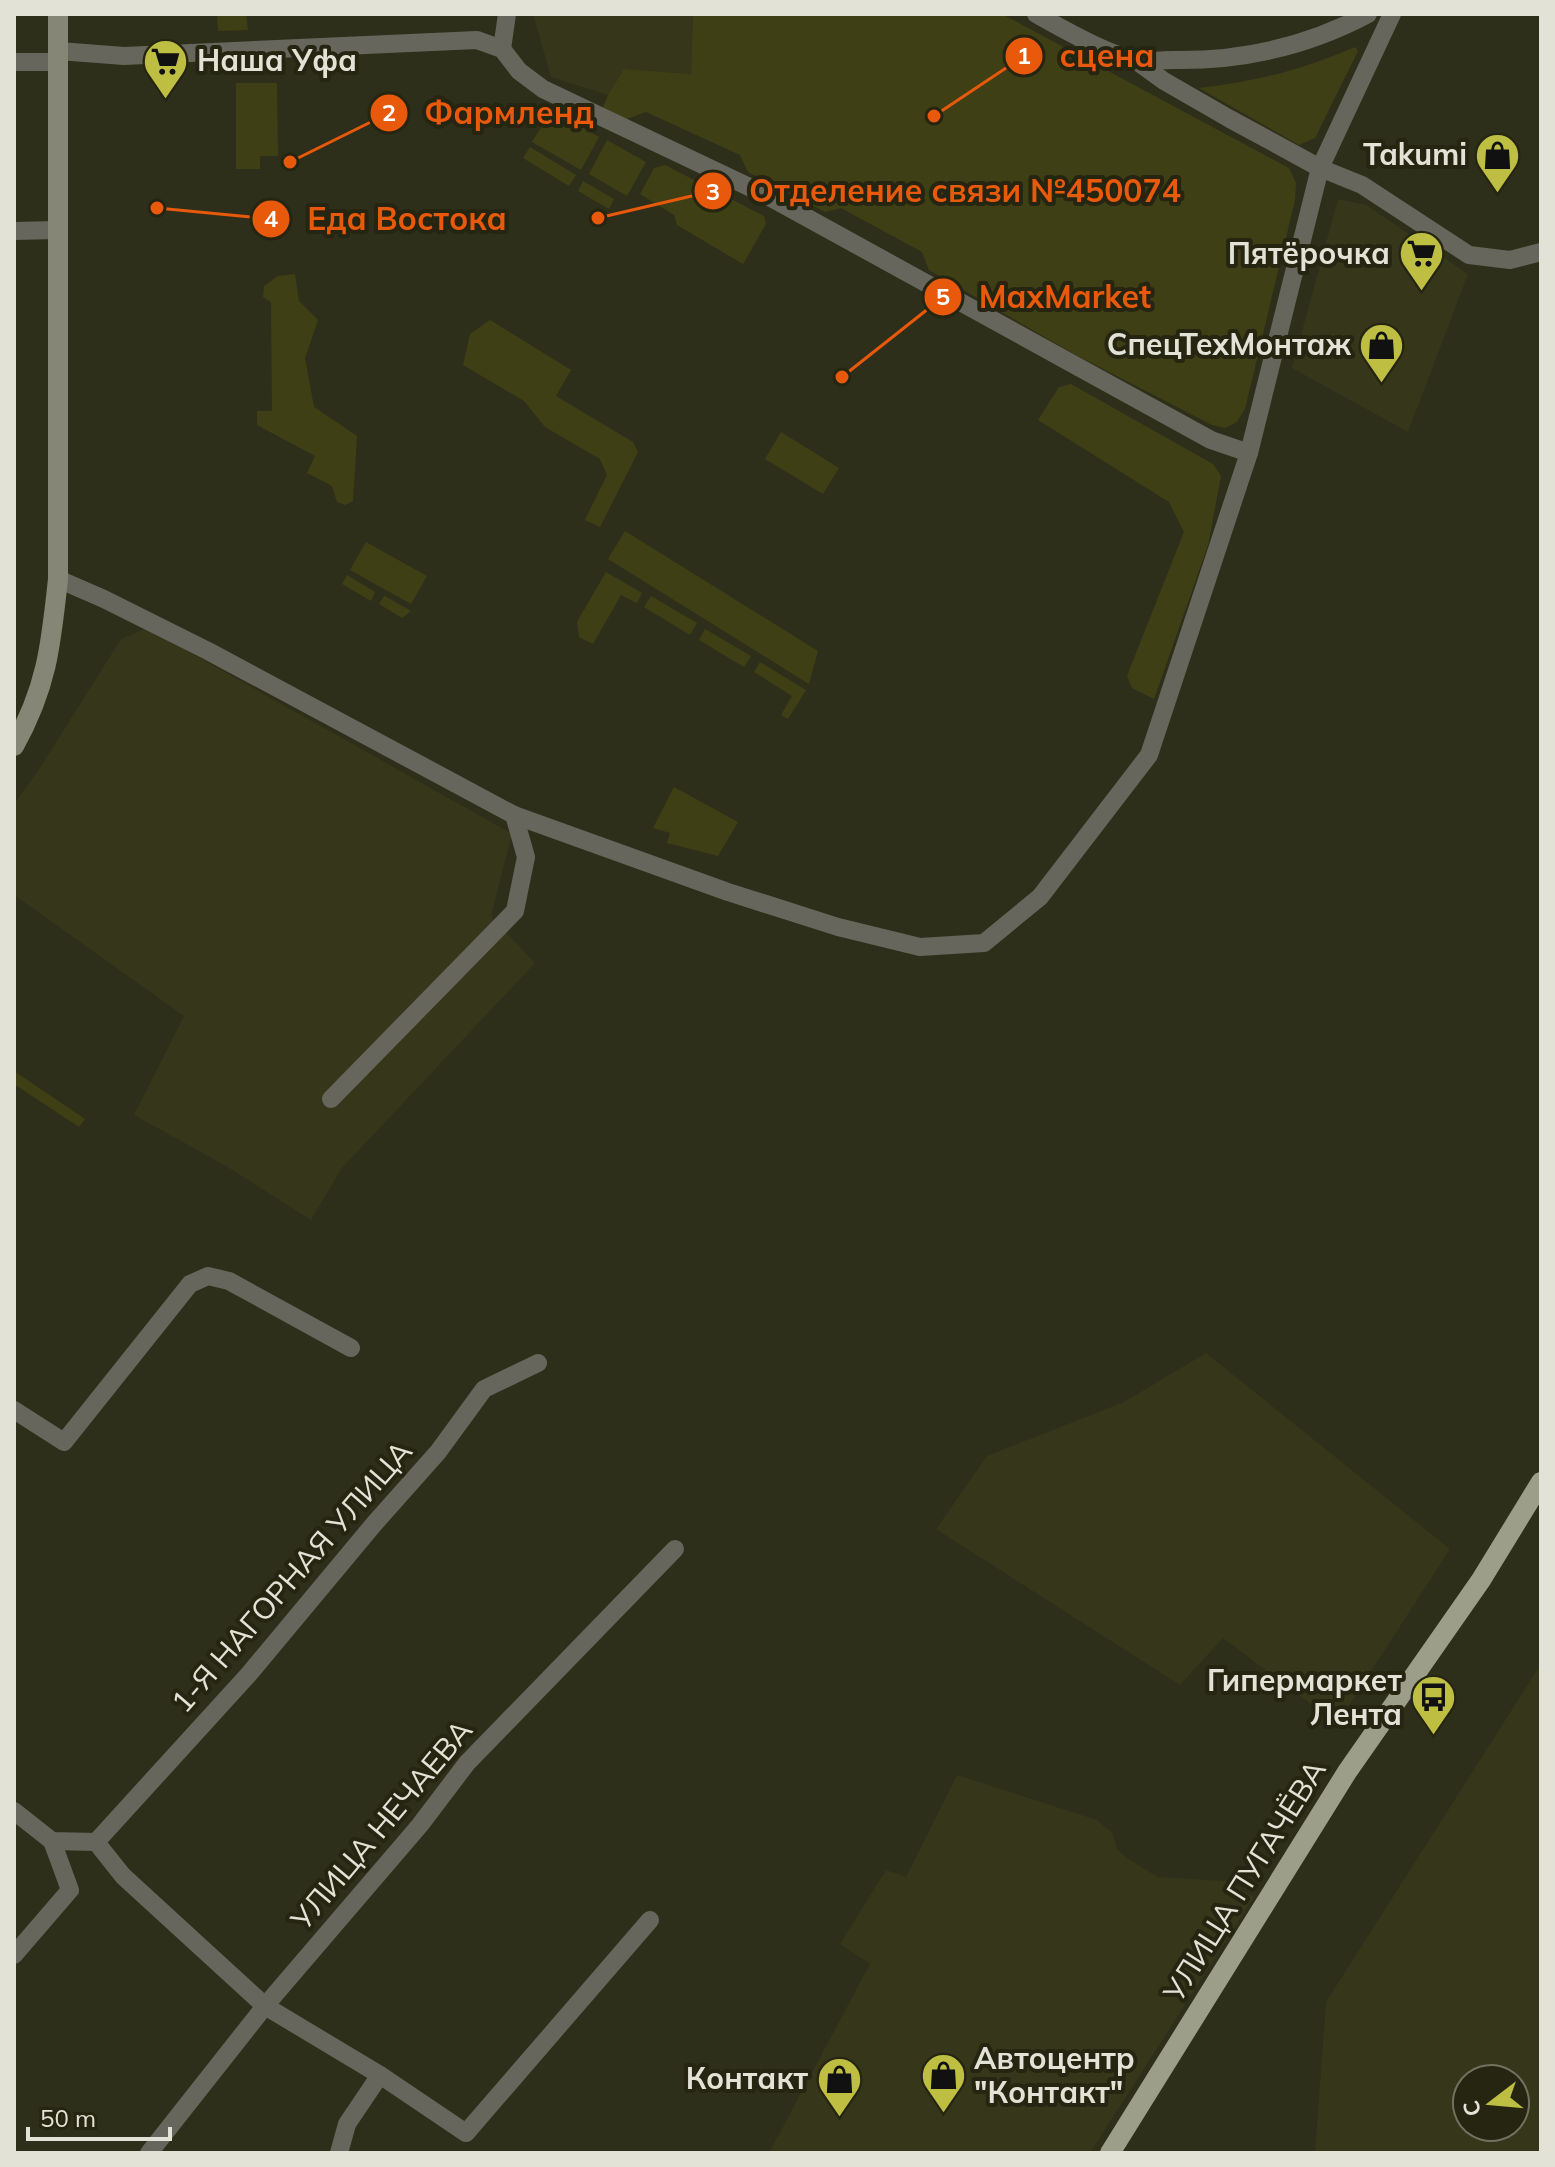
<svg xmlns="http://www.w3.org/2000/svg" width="1555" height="2167" viewBox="0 0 1555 2167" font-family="Mulish,sans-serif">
  <rect width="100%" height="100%" fill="#2e2f1a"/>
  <g fill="#35361a" fill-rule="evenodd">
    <polygon points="533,14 693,14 691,74 625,69 608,95 551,77"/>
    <polygon points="1338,199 1366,205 1468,274 1408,432 1292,368"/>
    <polygon points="147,628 512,834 491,916 535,963 342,1168 311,1220 226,1166 134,1115 184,1016 14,895 14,804 38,771 121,639"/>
    <polygon points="1206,1353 1450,1549 1337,1724 1223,1638 1180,1685 936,1529 987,1456 1124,1402"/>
    <path d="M1541,1664V2153H1315L1326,2002ZM1515,2079V2127H1467V2079Z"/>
    <polygon points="957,1775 1097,1820 1113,1834 1117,1849 1128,1859 1158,1877 1225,1881 1254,1897 1090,2153 769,2153 870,1964 840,1944 886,1870 906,1877"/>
  </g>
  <g fill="#3f3f16">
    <polygon points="217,14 246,14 248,30 218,31"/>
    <polygon points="693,14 1002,14 1289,168 1296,183 1295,200 1245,409 1237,422 1225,428 1212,425 1074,354 929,270 922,252 841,208 825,212 748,172 740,155 646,112 621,121 602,110 608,95 624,69 691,74"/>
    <path d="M1355,47L1358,51L1315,138L1299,145L1199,88C1259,81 1301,70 1355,47Z"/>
    <polygon points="236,83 277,83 278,156 260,156 260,169 236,169"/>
    <path d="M560,115L599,137L581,170L532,142C540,129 545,119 560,115Z"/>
    <polygon points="607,140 646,162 627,196 589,174"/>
    <polygon points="530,147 576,175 569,186 523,158"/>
    <polygon points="665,165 764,216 766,224 743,264 677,225 674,215 640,194 654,168"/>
    <polygon points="583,181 614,199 609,209 578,191"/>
    <polygon points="295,274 299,301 318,320 305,358 314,407 357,436 353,501 345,505 337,502 332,486 307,473 315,456 257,425 257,411 272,411 271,302 263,297 264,286 278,276"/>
    <polygon points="490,320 571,370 556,396 633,442 638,452 600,527 585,520 607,475 600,459 545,427 524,401 463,365 470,334"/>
    <polygon points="1071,384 1213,464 1221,476 1208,545 1154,699 1132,688 1127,676 1184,532 1169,502 1038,420 1059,387"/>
    <polygon points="781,432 839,468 823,494 765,459"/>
    <polygon points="625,531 818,651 809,684 608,559"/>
    <polygon points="366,542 427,576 411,604 350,570"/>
    <polygon points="606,572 642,593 637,603 621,595 593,644 579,637 577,622"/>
    <polygon points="347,575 375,592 371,601 342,584"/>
    <polygon points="384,596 385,596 411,611 402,618 379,604"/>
    <polygon points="651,596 697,623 690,635 644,607"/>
    <polygon points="705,629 751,656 744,667 699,640"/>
    <polygon points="760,662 806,690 788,719 781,715 792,696 754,672"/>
    <polygon points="674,787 738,822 718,856 667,843 670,833 653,828"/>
    <polygon points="14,1071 85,1119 79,1127 14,1084"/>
  </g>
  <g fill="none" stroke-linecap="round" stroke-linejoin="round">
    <g stroke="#66665c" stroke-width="18">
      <path d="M1036,14C1061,28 1108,55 1136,60C1148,62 1161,60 1173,60C1241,61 1308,46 1368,14"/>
      <polyline points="502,49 507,14"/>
      <polyline points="59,51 124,56 477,40 502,49 519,71 543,89 764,194 1211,440 1249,453"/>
      <polyline points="1135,60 1164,81 1230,119 1320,168 1362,185 1469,255 1510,260 1541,252"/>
      <polyline points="14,62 59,62"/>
      <polyline points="14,231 57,230"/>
      <polyline points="58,579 104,599 208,651 514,815 526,857 515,911 331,1099"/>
      <polyline points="514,815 728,892 838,927 920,947 984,943 1040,897 1149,755 1249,453 1320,168 1392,14"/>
      <polyline points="14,1410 64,1442 190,1284 208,1276 229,1281 351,1348"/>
      <polyline points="14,1811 52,1841 96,1842 123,1876 265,2006 380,2075 466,2133 650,1920"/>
      <polyline points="96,1842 249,1674 374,1524 438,1452 484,1389 538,1363"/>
      <polyline points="14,1955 70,1890 52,1841"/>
      <polyline points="149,2153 265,2006 420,1825 467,1763 675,1549"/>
      <polyline points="339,2153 347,2124 380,2075"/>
    </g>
    <path stroke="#858676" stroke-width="20" d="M14,746C47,687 51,645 58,579V14"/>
    <polyline stroke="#9d9e8a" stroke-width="20" points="1110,2153 1347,1772 1481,1580 1541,1482"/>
  </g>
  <defs>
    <symbol id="supermarket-pin" viewBox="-11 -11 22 30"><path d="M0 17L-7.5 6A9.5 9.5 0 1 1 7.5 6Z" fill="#bebf42" stroke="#252511"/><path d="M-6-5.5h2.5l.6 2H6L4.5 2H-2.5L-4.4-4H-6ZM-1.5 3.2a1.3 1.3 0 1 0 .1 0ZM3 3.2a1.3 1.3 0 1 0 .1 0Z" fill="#111"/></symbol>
    <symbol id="shop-pin" viewBox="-11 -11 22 30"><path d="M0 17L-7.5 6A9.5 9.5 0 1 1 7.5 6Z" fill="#bebf42" stroke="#252511"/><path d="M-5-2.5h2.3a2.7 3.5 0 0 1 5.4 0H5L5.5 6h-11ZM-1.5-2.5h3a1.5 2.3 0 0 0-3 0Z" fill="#111"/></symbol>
    <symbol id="bus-pin" viewBox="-11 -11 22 30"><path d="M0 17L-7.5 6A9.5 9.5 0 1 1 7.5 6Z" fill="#bebf42" stroke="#252511"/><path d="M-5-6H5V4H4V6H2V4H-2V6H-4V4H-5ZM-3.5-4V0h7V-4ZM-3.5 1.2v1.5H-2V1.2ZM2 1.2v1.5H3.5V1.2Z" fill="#111"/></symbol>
  </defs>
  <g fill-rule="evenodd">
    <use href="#supermarket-pin" x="140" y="36" width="51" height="69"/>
    <use href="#shop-pin" x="1472" y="130" width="51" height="69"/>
    <use href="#supermarket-pin" x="1396" y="228" width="51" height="69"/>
    <use href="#shop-pin" x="1356" y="320" width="51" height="69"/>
    <use href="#bus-pin" x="1408" y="1672" width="51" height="69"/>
    <use href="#shop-pin" x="918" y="2050" width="51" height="69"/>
    <use href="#shop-pin" x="814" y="2054" width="51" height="69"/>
  </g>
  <g text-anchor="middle" stroke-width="8" stroke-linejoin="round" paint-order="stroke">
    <g font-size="30" font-weight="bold" fill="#e2e3d6" stroke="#252511" text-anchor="end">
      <text x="197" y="71" text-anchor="start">Наша Уфа</text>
      <text x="1467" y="165">Takumi</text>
      <text x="1390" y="264">Пятёрочка</text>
      <text x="1351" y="355">СпецТехМонтаж</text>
      <text x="1402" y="1691">Гипермаркет<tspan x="1402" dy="34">Лента</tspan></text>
      <text x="974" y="2069" text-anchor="start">Автоцентр<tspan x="974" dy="34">"Контакт"</tspan></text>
      <text x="808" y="2089">Контакт</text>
    </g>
    <g font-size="30" fill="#e2e3d6" stroke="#252511">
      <text transform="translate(292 1577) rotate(-49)" y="10">1-Я НАГОРНАЯ УЛИЦА</text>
      <text transform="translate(382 1825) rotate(-50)" y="10">УЛИЦА НЕЧАЕВА</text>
      <text transform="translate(1245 1881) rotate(-58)" y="10">УЛИЦА ПУГАЧЁВА</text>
    </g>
  </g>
  <path fill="none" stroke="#e8590c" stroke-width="3" d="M934 116L1024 56M290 162L389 113M598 218L713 191M157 208L271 219M842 377L943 297"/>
  <g fill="#e8590c" stroke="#252511" stroke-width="3">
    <circle cx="934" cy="116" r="8"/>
    <circle cx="290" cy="162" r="8"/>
    <circle cx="598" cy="218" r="8"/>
    <circle cx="157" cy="208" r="8"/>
    <circle cx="842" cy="377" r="8"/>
    <circle cx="1024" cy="56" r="20"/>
    <circle cx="389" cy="113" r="20"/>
    <circle cx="713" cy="191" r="20"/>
    <circle cx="271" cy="219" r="20"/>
    <circle cx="943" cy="297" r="20"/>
  </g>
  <g font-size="24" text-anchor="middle" font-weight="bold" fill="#fff">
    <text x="1024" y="64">1</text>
    <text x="389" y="121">2</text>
    <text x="713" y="200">3</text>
    <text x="271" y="227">4</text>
    <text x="943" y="305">5</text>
  </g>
  <g font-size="32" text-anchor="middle" font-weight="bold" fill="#e8590c" stroke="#252511" stroke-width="8" stroke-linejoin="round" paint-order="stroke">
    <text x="1107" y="67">сцена</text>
    <text x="509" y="124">Фармленд</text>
    <text x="965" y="202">Отделение связи №450074</text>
    <text x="407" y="230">Еда Востока</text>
    <text x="1065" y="308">MaxMarket</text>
  </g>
  <rect width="1555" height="2167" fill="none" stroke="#e2e3d6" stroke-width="32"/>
  <g transform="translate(1491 2103) rotate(254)"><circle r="38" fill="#252511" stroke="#717160" stroke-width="2"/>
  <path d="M0-6L14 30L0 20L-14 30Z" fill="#bebf42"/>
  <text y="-12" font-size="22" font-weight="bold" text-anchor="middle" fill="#e2e3d6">С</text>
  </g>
  <path d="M28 2127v12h142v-12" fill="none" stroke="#e2e3d6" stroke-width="4"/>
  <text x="40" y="2127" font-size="24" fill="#e2e3d6" stroke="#252511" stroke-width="6" paint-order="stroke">50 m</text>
</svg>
